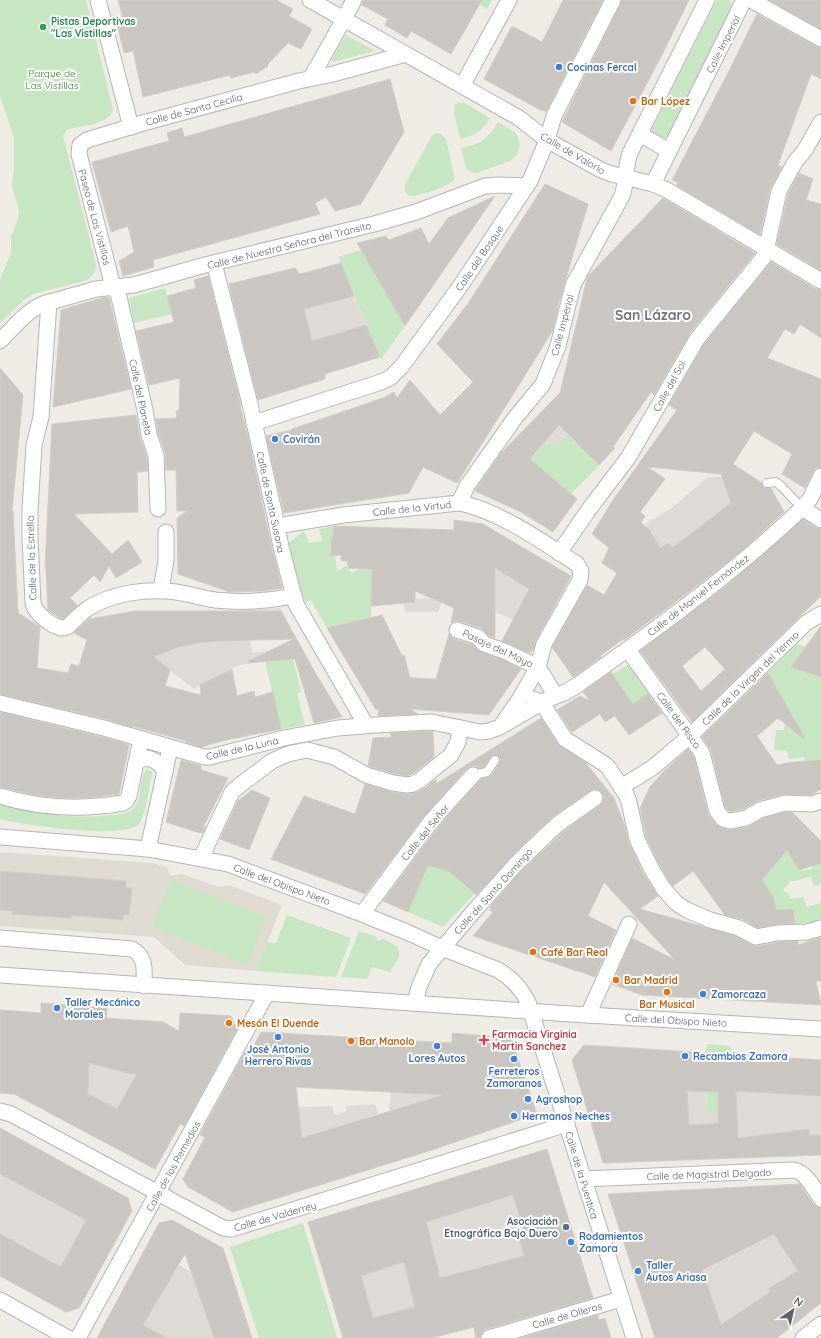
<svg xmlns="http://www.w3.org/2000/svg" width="821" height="1338" viewBox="0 0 821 1338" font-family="Quicksand,sans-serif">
  <rect width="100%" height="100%" fill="#efece5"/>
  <g fill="#dedbd7">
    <polygon points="354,296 366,325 313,342 284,334 309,327 304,309"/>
    <polygon points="566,418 574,426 553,448 545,440"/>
    <polygon points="708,477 722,477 731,503 705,523 699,541 692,533 672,548 669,543 660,548 646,524 673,507"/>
    <polygon points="495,568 527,588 527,593 519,622 495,612"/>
    <polygon points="432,598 442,602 438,612 405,612 404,603 415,602 415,599"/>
    <polygon points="280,608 283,613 236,618 235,611"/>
    <polygon points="250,638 252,653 265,652 265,661 239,665 217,676 194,689 153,657 178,647 188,645"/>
    <polygon points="140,1058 131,1074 135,1076 131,1084 133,1085 135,1118 88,1094 71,1059 106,1067"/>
    <polygon points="484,1087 430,1102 417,1103 397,1129 388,1104 390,1104 391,1092 450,1096"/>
    <polygon points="675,1091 706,1092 707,1111 718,1111 718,1123 689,1125"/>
    <polygon points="731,1091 821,1096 821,1135 809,1135 809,1129 738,1138"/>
    <polygon points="375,1104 378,1114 364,1118 370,1138 352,1123 325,1131 330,1150 302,1139 298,1107 332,1106 335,1115 347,1111 345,1106"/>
    <polygon points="0,1174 77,1215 97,1220 69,1273 0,1234"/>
    <polygon points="524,1192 532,1219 521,1220 526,1237 519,1239 523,1253 538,1277 515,1259 440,1278 430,1237 410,1223 449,1215"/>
    <polygon points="773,1233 785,1251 787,1250 790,1259 803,1279 791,1285 785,1278 769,1288 770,1292 759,1300 715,1329 713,1300 701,1269"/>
    <polygon points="402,1263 404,1263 410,1286 417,1284 418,1338 411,1308 373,1318 356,1273 364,1275"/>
    <polygon points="179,1265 192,1273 214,1338 166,1338 139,1323 148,1308 152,1310"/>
  </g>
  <polygon fill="#dfdbd3" points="0,852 152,863 167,867 170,876 182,874 219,887 229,885 282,905 256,971 185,965 154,937 0,926"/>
  <g fill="#c6e7c2">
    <path d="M0,0H86L113,109C111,124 82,126 69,129L66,131L63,136L96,264L95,272L88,280L33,294L23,301L0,323V280L11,253V236L18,219L19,211L12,186L14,169V138L0,96Z"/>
    <polygon points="471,0 492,0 487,9"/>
    <polygon points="717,0 730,0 732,5 731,9 668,136 663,139 652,133 652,129"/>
    <polygon points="346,35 375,51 333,62 332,59"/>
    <path d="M459,102L465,103L490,118C483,131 474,136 460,139L454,112L455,104Z"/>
    <path d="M498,122L514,132L517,135L520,145L517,155L510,161L477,173L470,172L466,168L461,148C478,145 490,138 498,122Z"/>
    <path d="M436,133L441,134L446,139L454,175C454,178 455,179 453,181C449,186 420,196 413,196C409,196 407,194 405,192V184L432,136Z"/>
    <polygon points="361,250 405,326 381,360 338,257"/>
    <polygon points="165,288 172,314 134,323 129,298"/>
    <polygon points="567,434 599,465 571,494 531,459 546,441 553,448"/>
    <polygon points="334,526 335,555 337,571 348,565 351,573 363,568 372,569 371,618 327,628 311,600 305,602 286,545 304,531 309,543 322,541 319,529"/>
    <polygon points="797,644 806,647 792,667 821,677 821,760 805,761 804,757 789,759 787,751 774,750 776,730 784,730 785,723 792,715 768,673"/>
    <polygon points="293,659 301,692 297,693 305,725 281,729 265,661"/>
    <polygon points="632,662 652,692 633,704 613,674"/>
    <path d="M147,769L151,771L152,774C150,784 145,818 139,824C124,840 22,825 0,819V803C36,815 75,819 113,815C121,814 130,814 135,807C143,796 138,778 147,769Z"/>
    <polygon points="787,850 799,871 813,869 811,866 821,863 821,884 814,886 811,876 796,881 790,881 783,891 789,894 790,899 803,897 807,907 821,903 821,919 813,922 795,924 793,909 776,910 773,897 762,881"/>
    <polygon points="449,860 461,867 454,876 474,894 443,927 408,912 428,865 443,870"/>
    <polygon points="171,880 266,917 248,965 152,927"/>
    <polygon points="287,915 351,938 336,977 256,971 267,942 276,943"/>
    <path d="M359,931L377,937V940L380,941L382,939C391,942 401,946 399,957L390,972L372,967L367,979L341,977Z"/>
    <polygon points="707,1044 731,1046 731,1112 707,1111 705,1054"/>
    <polygon points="303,1223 337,1338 259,1338 230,1247"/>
  </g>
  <g fill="#cac7c2" stroke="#d4cdc3" fill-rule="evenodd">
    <polygon points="118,0 276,0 293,9 289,16 312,29 301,49 288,43 267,65 268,66 256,74 254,72 231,78 230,75 143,97 133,51 124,53 117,24 124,22"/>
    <polygon points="363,0 482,0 451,54 411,31 407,38 385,25 388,19 362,5"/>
    <polygon points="563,0 603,0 546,112 543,110 542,111 484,79 512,26 542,42"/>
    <polygon points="622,0 689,0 663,53 611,151 562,122"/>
    <polygon points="769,0 821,0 821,29"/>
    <polygon points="757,14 817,47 821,48 821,79 811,74 778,165 782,167 770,189 760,235 676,185 678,183 672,180 728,73"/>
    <polygon points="390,79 404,132 361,204 335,211 326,197 315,203 320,214 153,260 154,267 123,276 119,261 134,252 128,226 111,232 92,162 169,141 167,133 182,128 184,137"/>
    <polygon points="799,173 813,179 806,200 821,204 821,271 777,244 788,194"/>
    <polygon points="545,184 588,204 557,309 558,307 553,330 519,385 457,483 423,467 409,493 284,513 266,436 292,430 292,429 383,398 394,392 397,398 410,380 440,415 473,382 437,344 469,302"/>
    <polygon points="495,196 405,326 357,243 386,236 389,240 421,228 429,244 448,218"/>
    <polygon points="663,198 755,253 690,333 654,395 651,392 613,447 615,448 599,465 559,425 530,459 577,499 553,532 521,512 475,491 502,452 560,393 587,279 589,275"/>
    <path d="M771,262L816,289L821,290V338L800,324L794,334L785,329L767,358L821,379V467L816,468L813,472L805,488L782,474L792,454L754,431L733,464L762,483L764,488H771L784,512L741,551L686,594L624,640L623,639L600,656L601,657L573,677L552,647L587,585L604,595L617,573L602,563L609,548L592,534L613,500L677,410L669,405L704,344ZM648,467L721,474L731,503L672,548L669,543L660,548L649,529L641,523L645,516L640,512L665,479Z"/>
    <polygon points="341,263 354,296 304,309 312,341 366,325 380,357 325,374 325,379 258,400 229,284 295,268 300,274"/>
    <polygon points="208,276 241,406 240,406 249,441 272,549 282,588 264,591 230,592 178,574 177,518 187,511 177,511 176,470 166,470 165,452 158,433 156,419 177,418 176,411 179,410 180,378 149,385 136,331 174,322 167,296 196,288 194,280"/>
    <polygon points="105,297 109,298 131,389 53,407 61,310"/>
    <polygon points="0,368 23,395 12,511 13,511 18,613 40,627 37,668 68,673 71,664 79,666 87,640 74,633 89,619 135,611 281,611 316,674 342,717 314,723 295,659 248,663 248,661 294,639 221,641 198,643 178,647 154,657 170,670 165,686 201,695 200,685 232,669 237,696 254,691 255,697 273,692 281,729 226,740 201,747 185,742 186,741 132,726 132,727 106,719 0,694"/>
    <polygon points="136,415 140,438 147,457 148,471 137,472 138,512 74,514 112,554 128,540 142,562 116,578 109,566 100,582 94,575 70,598 77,605 63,619 60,618 48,610 46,568 45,567 52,424"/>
    <path d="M803,519L816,528L821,529V596L760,655L757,654L759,656L692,722L640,651L725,587ZM705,647L725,669L701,691L682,666Z"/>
    <polygon points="454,520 483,524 571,576 536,640 534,648 530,653 502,641 529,589 495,568 495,638 489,636 481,628 459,621 455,621 451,623 454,608 415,591 415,602 371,606 372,569 349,568 347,561 341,561 341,555 331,556 331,539 333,538 334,526 454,530"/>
    <polygon points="382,615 402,656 404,655 410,678 436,679 449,634 454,639 473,645 481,652 501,659 521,669 489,715 410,709 418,714 379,716 378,714 379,709 376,710 327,628"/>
    <polygon points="821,626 821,677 791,667"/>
    <polygon points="611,672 633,704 648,694 662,713 629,735 615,716 605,722 600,714 572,732 557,710 580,696 590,701 583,692"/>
    <polygon points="768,673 805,738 804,739 778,718 757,736 777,765 793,762 821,760 821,789 811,795 783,794 757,801 743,809 730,812 725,807 711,750 702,737"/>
    <polygon points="0,712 102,737 129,745 119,794 87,798 62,798 32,795 0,787"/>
    <polygon points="541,718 558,744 585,762 614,798 624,824 629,843 643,873 658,896 640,909 736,936 752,945 758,946 778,942 798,941 798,945 821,937 821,981 816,981 821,1005 642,995 612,984 632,938 675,960 604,882 588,916 616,930 595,977 473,936 493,912 489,910 491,908 490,907 522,870 564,831 600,805 603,801 604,797 602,793 598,790 594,789 590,791 552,817 510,858 476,895 450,872 428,865 408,912 383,901 439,826 481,779 488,777 492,775 500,761 500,757 496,755 491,757 484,767 479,768 475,766 471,766 466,769 425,815 365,894 271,859 304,796 355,814 365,784 392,792 406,794 417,792 425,788 436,779 436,784"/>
    <polygon points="433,731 434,757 414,773 407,776 395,774 368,766 373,738 392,737 390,733"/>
    <polygon points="688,749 694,757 708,814 716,824 720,827 730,830 748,827 764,818 786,812 792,812 821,841 821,863 799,870 787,850 762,880 773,897 776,910 793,909 795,923 777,924 757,928 742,919 725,915 693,871 673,886 670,883 659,864 646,836 640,808 650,787 665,770"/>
    <polygon points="181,760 201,766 201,770 228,778 202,829 206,826 203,833 201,832 200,833 166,822"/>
    <polygon points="252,790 270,798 249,850 220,839 238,801"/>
    <polygon points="0,871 126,881 125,888 132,888 129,915 123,915 123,920 71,915 71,918 12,914 12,911 0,910"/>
    <path d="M41,1003L107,1008L106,1018L163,1022L179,1031L180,1013L231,1016L237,1029L184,1126L180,1124L155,1169L14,1094L0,1093V1010L41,1013ZM89,1063L136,1075L117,1109L88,1094Z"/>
    <path d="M261,1032L452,1043V1033L511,1038L537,1114L432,1150L233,1212L188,1187L183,1179L205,1137L200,1135L246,1050L249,1055ZM296,1087L443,1095L302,1138Z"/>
    <path d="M584,1045L821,1060V1096L736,1091L738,1138L809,1129V1135H821V1155L603,1163L572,1060ZM687,1091L718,1092V1123L689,1125Z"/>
    <polygon points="0,1128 128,1198 132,1211 79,1308 66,1312 0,1276 0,1234 61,1267 86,1220 0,1174"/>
    <path d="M547,1149L593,1298L486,1329L482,1332L480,1338H476L474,1327L432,1338H343L308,1222ZM513,1195L526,1237L519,1239L524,1256L440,1278L426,1222ZM404,1262L415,1307L373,1318L361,1276Z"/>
    <path d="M800,1184L813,1204L817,1207L821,1208V1303L777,1338H655L608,1194ZM774,1234L798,1271L769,1288L770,1292L721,1325L702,1270Z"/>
    <polygon points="172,1220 223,1248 252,1338 214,1338 185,1254 143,1325 166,1338 97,1338 159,1223"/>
    <polygon points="598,1315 599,1320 605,1318 611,1338 521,1338"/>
  </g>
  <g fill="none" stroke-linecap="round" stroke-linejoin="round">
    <defs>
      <g id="service">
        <polyline points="767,483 776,482 780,485 802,508"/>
        <polyline points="473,775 487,772 495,760"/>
      </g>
      <g id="minor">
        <polyline points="98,0 131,127"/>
        <polyline points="310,0 519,118 547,140 601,170 612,174 653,184 667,190 821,281"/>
        <polyline points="751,0 821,39"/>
        <polyline points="311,78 344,19 354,0"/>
        <polyline points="462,86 509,0"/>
        <polyline points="640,134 669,151"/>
        <polyline points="653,184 744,0"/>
        <polyline points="214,263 250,404 275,516 281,547 296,604 366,725"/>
        <path d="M49,302L41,417L34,445L30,509V538L33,603C35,614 57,632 67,627C74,621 80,614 87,609C111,593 148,588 176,592C189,594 202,598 215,600C242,603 268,601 294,596"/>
        <path d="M0,341C13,328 25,312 43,304L96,289L134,285L205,265L374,224L416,212L485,186L499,185L527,186"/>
        <polyline points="254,423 378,383 390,378 402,366 461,285 530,181 547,140 554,116 613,0"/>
        <path d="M459,503L467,486L515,418L543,384L558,346L573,285L622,196C627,182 625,167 630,153L707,0"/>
        <polyline points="802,508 821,520"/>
        <polyline points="158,509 156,455 149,435 145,410 119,297 111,279 79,154 80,145 87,140 143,123 299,81 333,74 406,54"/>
        <path d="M277,526L343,515L459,503C496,509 546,544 577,564L581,571L580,580L544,644L538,667L519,700L503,723"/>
        <polyline points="559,553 590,508 628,458 697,339 763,258 766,251 779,191 795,162 805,150 821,122"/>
        <polyline points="161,590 166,560 166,532"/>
        <polyline points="457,630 478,637 484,644 504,651 538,667"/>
        <polyline points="628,650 702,753 717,811 723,819 729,821 736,820 746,818 760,810 785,803 812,804 821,801"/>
        <polyline points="538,667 556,696"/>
        <polyline points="534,699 542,703 565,739 603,763 608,767 626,794 629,802 637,839 651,868 663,888 676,903 687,910 710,920 739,928 756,937 777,933 807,932 821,928"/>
        <path d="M0,703L104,728L204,757H210L284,738L338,728L375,725L432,722L480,732L489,731L500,727L546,700L566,692L579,684C655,630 731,575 799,511L810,499L821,476"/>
        <path d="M136,763C147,753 159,761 165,772"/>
        <polyline points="621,787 652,768 690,736 806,623 821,614"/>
        <path d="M0,796C41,809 81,810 123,803L127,800L129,796L141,739"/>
        <path d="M0,837L148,849L228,864L362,914L409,933L442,948L498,970C512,978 521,988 528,1002L634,1338"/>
        <polyline points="148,849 170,748"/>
        <polyline points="201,858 232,792 240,785 272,761 288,754 307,750 334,757 366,775 393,783 407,785 413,784 419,781 451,755 458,742 460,728"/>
        <polyline points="362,914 432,820 473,775"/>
        <path d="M0,938L132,949C147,957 144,971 144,986"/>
        <polyline points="0,975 571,1014 821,1029"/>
        <polyline points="415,1003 419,987 429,964 474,911 516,864 546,835 558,824 595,798"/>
        <polyline points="588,1015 629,924"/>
        <polyline points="0,1111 11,1114 223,1228 232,1229 567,1124"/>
        <path d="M584,1179L794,1170C807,1173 814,1189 821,1199"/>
        <polyline points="0,1300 68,1338"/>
        <polyline points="78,1338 267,993"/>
        <polyline points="489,1338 621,1299"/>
        <polyline points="803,1338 821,1324"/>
      </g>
    </defs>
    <use href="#service" stroke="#b3b6ba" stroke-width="10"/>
    <use href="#minor" stroke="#b3b6ba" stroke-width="17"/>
    <use href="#service" stroke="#fff" stroke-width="8"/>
    <use href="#minor" stroke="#fff" stroke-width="15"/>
  </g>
  <circle fill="#2e9e5b" stroke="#fff" stroke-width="1.5" cx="43" cy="27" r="4"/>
  <g fill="#3f7fe0" stroke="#fff" stroke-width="1.5">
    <circle cx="559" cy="67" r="4"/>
    <circle cx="275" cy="439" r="4"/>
    <circle cx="703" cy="994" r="4"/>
    <circle cx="57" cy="1008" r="4"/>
    <circle cx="278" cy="1037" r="4"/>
    <circle cx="437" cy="1046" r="4"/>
    <circle cx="685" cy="1056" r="4"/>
    <circle cx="514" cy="1059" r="4"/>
    <circle cx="528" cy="1099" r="4"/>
    <circle cx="514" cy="1116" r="4"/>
    <circle cx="571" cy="1242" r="4"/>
    <circle cx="638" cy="1271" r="4"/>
  </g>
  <g fill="#e8710a" stroke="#fff" stroke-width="1.5">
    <circle cx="633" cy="101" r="4"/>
    <circle cx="533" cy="952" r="4"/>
    <circle cx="616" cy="980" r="4"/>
    <circle cx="667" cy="992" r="4"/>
    <circle cx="229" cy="1023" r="4"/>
    <circle cx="351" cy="1041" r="4"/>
  </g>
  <path fill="#e0444e" stroke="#fff" stroke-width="1.5" d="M482 1034h4v4h4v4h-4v4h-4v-4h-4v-4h4z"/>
  <circle fill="#5c6f8a" stroke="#fff" stroke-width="1.5" cx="566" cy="1227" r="4"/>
  <g text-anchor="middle" stroke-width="4" stroke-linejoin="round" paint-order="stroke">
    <g font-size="10" font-weight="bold" fill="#27864d" stroke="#fff" text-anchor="start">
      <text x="51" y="25">Pistas Deportivas<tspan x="51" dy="12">"Las Vistillas"</tspan></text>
    </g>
    <g font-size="10" fill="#5d6266" stroke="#fff">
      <text transform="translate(723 44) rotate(-63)" y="4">Calle Imperial</text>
      <text transform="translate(194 109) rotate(-15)" y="4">Calle de Santa Cecilia</text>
      <text transform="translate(573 153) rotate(30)" y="4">Calle de Valorio</text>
      <text transform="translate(95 217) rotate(75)" y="4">Paseo de Las Vistillas</text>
      <text transform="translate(289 245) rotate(-14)" y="4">Calle de Nuestra Señora del Tránsito</text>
      <text transform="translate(479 258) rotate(-56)" y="4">Calle del Bosque</text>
      <text transform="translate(562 325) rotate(-75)" y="4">Calle Imperial</text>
      <text transform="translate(669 386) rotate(-61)" y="4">Calle del Sol</text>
      <text transform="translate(141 397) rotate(78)" y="4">Calle del Planeta</text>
      <text transform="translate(271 502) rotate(78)" y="4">Calle de Santa Susana</text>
      <text transform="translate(412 508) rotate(-6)" y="4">Calle de la Virtud</text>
      <text transform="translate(31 558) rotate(-92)" y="4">Calle de la Estrella</text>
      <text transform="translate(698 595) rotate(-38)" y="4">Calle de Manuel Fernández</text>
      <text transform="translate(498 648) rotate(25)" y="4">Pasaje del Mayo</text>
      <text transform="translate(750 678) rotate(-44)" y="4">Calle de la Virgen del Yermo</text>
      <text transform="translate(679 720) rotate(54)" y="4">Calle del Risco</text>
      <text transform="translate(242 748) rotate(-13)" y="4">Calle de la Luna</text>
      <text transform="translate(425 832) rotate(-51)" y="4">Calle del Señor</text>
      <text transform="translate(282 884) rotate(20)" y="4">Calle del Obispo Nieto</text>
      <text transform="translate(493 891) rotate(-48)" y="4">Calle de Santo Domingo</text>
      <text transform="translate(676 1020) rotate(3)" y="4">Calle del Obispo Nieto</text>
      <text transform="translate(173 1166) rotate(-61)" y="4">Calle de los Remedios</text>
      <text transform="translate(709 1174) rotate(-2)" y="4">Calle de Magistral Delgado</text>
      <text transform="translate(582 1175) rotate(73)" y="4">Calle de la Puentica</text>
      <text transform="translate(275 1216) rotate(-16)" y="4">Calle de Valderrey</text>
      <text transform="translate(567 1315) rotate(-16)" y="4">Calle de Olleros</text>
    </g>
    <g font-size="10" font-weight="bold" fill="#366cbe" stroke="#fff" text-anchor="start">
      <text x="567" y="71">Cocinas Fercal</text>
      <text x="283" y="443">Covirán</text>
      <text x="711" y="998">Zamorcaza</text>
      <text x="65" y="1006">Taller Mecánico<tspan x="65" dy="12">Morales</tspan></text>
      <text x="278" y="1053" text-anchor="middle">José Antonio<tspan x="278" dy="12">Herrero Rivas</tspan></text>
      <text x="693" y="1060">Recambios Zamora</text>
      <text x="437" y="1062" text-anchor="middle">Lores Autos</text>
      <text x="514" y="1075" text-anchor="middle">Ferreteros<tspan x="514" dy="12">Zamoranos</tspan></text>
      <text x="536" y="1103">Agroshop</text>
      <text x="522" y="1120">Hermanos Neches</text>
      <text x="579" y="1240">Rodamientos<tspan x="579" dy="12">Zamora</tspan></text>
      <text x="646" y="1269">Taller<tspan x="646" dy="12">Autos Ariasa</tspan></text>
    </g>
    <g font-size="10" fill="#3a8534" stroke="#fff">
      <text x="52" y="77">Parque de<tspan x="52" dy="12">Las Vistillas</tspan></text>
    </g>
    <g font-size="10" font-weight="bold" fill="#c56008" stroke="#fff" text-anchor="start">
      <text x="641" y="105">Bar López</text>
      <text x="541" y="956">Café Bar Real</text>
      <text x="624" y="984">Bar Madrid</text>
      <text x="667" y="1008" text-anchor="middle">Bar Musical</text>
      <text x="237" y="1027">Mesón El Duende</text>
      <text x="359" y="1045">Bar Manolo</text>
    </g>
    <g font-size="10" font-weight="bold" fill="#be3a42" stroke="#fff" text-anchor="start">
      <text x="492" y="1038">Farmacia Virginia<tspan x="492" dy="12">Martin Sanchez</tspan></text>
    </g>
    <g font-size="10" font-weight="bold" fill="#4e5e75" stroke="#fff" text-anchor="end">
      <text x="558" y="1225">Asociación<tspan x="558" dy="12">Etnográfica Bajo Duero</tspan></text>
    </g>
    <g font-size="14" font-weight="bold" fill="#6e7478" stroke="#fff">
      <text x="653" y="320">San Lázaro</text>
    </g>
  </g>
  <g transform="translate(793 1310) rotate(34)" stroke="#ffffff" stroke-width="3" paint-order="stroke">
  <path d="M0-3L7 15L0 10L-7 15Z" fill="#5d6266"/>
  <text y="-6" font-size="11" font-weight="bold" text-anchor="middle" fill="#5d6266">N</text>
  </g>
</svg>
